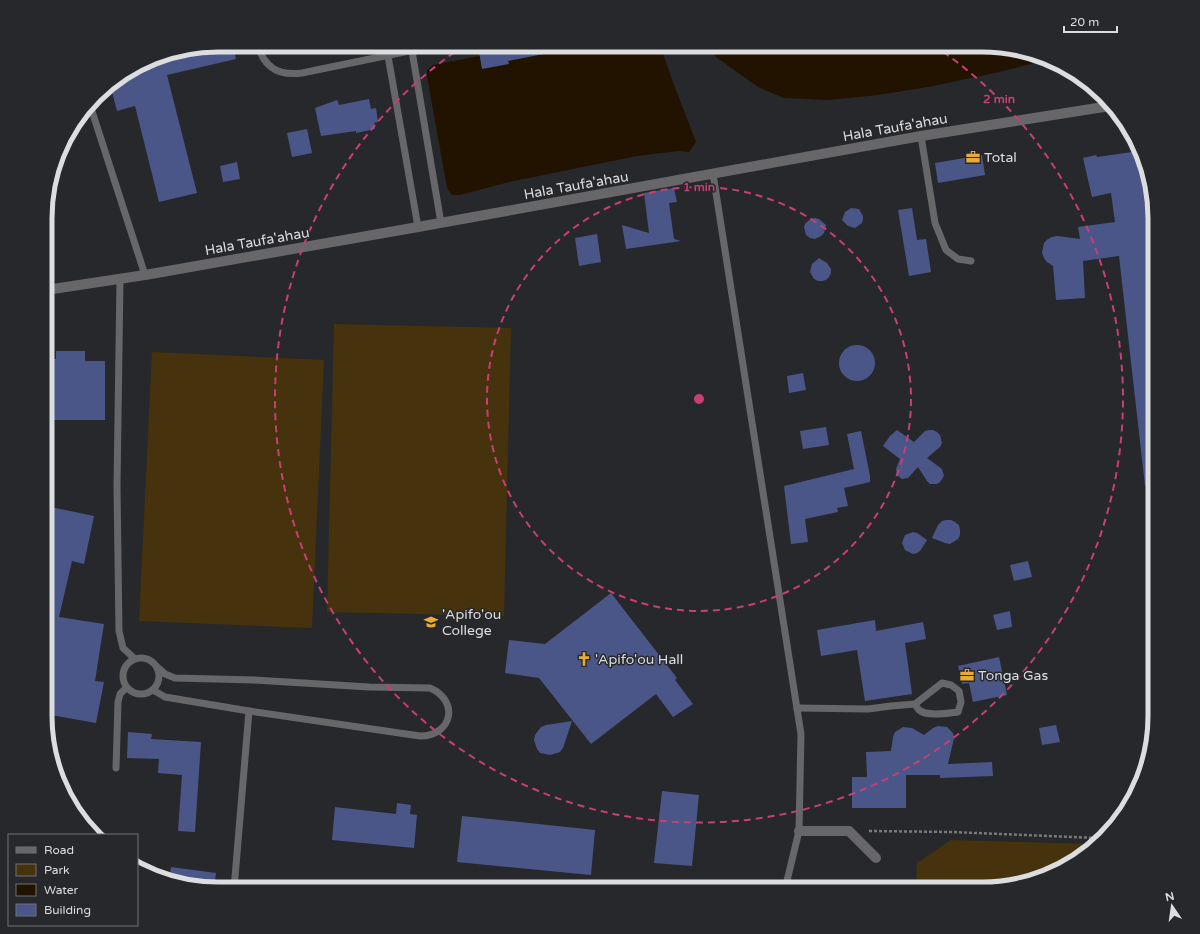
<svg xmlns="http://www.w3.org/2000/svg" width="1200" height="934" viewBox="0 0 1200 934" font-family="'Varela Round',sans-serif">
  <rect width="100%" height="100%" fill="#27282b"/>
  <g fill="#46320d">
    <polygon points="334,324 511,328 504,616 327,612"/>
    <polygon points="152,352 324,360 312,628 139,621"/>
    <polygon points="951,840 1092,844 1092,845 1048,876 982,889 916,889 917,863"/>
  </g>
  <g fill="#221200">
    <polygon points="536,45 660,45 674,85 696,142 689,152 679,151 637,156 509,182 460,195 452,195 447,188 427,76 427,70 433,65"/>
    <polygon points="711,45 993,45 1050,59 995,73 928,87 878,95 829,100 784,98 758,87 716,57"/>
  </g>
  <g fill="#4a5687">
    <polygon points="218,45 233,45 236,59 167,75 197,193 159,202 135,106 117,111 110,84 162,54"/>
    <polygon points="516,45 553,45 554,52 508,61 509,64 482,69 479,52"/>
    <polygon points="369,99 371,109 376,108 378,122 374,123 375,129 356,133 356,131 321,136 315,108 337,100 339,105"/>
    <polygon points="307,129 312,153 292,157 287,133"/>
    <polygon points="1139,151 1155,218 1155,485 1145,486 1119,256 1083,261 1085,298 1056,300 1053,266 1047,262 1044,258 1042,253 1044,243 1048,239 1052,237 1057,236 1080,239 1078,227 1115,222 1111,193 1092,197 1083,158 1096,155 1097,157"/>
    <polygon points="982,155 985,175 938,183 935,163"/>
    <polygon points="237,162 240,179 223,182 220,166"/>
    <polygon points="674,188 677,202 669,203 674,239 681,241 626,249 622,225 649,233 644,193"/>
    <polygon points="851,208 859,209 863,216 863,219 862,223 855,228 848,226 842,220 845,212"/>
    <polygon points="912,208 917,240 926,239 931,272 909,276 898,210"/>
    <polygon points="815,218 819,219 826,225 824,233 821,236 815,239 810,238 806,235 804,227 805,224 808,221 811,219"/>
    <polygon points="597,234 601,262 579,266 575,238"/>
    <polygon points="819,258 827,263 831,269 831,273 829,277 826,280 822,281 818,281 814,279 810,272 812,264"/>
    <circle cx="857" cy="363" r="18"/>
    <polygon points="56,351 85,351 85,361 105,361 105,420 46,420 46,358 56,359"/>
    <polygon points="803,373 806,390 789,393 787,376"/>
    <polygon points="826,427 829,445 803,449 800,431"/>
    <polygon points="897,430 914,442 925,431 929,430 933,430 937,432 940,435 942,443 940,447 927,458 942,469 944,476 940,482 937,484 930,484 927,481 918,467 908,478 902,479 897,475 896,469 900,459 883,446 890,436"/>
    <polygon points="861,431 870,476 870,482 844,488 848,506 837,508 838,512 805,519 808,542 791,544 784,486 854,469 847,434"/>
    <polygon points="46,506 94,516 84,564 72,561 59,617 104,624 95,681 104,682 96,723 45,714"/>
    <polygon points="946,520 951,520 955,522 959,525 960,530 960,535 958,539 950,544 945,543 932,538 938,525 942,521"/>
    <polygon points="913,532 917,533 927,540 920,551 917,553 913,554 905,550 902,543 905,535"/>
    <polygon points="1028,561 1032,577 1014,581 1010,565"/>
    <polygon points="611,593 677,678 675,680 693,704 673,717 656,694 591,744 539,678 505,673 509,640 545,644"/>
    <polygon points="1010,611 1012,627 997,630 993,615"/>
    <polygon points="875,620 876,631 923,622 926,639 905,643 912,694 865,701 857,650 821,656 817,630"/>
    <polygon points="999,657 1007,695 973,702 969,683 962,684 958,666"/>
    <polygon points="572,721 563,748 560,752 550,755 540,753 537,749 534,740 535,735 541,727 546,725"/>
    <polygon points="1056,725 1060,742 1042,745 1039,728"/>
    <polygon points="938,726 947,727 953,733 954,738 948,764 992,762 993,776 940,778 940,775 906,775 906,808 852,808 852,777 867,777 866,752 891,751 893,737 895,732 903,727 912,728 924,735 933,728"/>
    <polygon points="128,732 152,734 151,739 201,742 195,832 178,831 182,775 158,773 159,759 127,758"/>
    <polygon points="662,791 699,795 692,866 654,863"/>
    <polygon points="397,803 411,805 410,814 417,815 414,848 332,840 335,807 396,814"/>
    <polygon points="462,816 595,830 591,875 457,862"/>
    <polygon points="171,867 216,873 214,889 207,889 169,880"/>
  </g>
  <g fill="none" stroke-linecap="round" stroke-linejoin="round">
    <polyline stroke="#78797b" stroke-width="2.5" stroke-dasharray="3 2" stroke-linecap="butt" points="869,831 952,832 1096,838 1099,840"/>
    <g stroke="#676769" stroke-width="7">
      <path d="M258,45C264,68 279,76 302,73L438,45"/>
      <polyline points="412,51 441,223"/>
      <polyline points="388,56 418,227"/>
      <polyline points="90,105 145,275"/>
      <polyline points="921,136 935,223 946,250 958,259 971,261"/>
      <polyline points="713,174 801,734 799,831 785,889"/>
      <polyline points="120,279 117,486 119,631 123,648 135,659"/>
      <circle cx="141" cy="676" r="18"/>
      <path d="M153,690L165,697L249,711L420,736C452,736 460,701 430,688L369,687L254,680L175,678L165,674L157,667"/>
      <path d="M797,708L868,709L891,706L915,704L942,683L951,685L959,691L961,702L958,712C949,713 927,717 919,710C917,708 916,706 915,704"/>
      <polyline points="116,768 118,702 120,694 126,688"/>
      <polyline points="234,889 249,711"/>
    </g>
    <polyline stroke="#676769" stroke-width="10" points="799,831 849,831 876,858"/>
    <polyline stroke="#676769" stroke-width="10" points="46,290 145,275 418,227 921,136 1110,106"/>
  </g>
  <g fill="none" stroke="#c73f75" stroke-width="2" stroke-dasharray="7 5">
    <circle cx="699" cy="399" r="212"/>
    <path d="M933 45A424 424 0 1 1 465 45"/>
  </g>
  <defs>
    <symbol id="office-bare" viewBox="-9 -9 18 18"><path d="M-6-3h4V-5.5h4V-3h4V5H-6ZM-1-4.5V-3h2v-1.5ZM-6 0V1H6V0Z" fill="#e9ab38" stroke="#27282b" stroke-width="2.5" paint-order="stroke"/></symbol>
    <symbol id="school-bare" viewBox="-9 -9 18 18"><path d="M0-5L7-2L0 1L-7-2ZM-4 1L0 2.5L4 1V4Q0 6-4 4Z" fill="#e9ab38" stroke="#27282b" stroke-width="2.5" paint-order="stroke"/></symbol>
    <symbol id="church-bare" viewBox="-9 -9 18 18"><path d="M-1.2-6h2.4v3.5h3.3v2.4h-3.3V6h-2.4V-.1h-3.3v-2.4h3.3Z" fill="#e9ab38" stroke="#27282b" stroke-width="2.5" paint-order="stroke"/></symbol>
  </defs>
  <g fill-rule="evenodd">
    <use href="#office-bare" x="963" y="147" width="20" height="20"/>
    <use href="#school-bare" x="421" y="612" width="20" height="20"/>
    <use href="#church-bare" x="574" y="649" width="20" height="20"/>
    <use href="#office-bare" x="957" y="665" width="20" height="20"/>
  </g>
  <g text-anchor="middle" stroke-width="3" stroke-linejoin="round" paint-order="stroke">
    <g font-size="14" fill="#dcdddf" stroke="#27282b">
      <text transform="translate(895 127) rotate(-10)" y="5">Hala Taufa'ahau</text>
      <text transform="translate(576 185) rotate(-10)" y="5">Hala Taufa'ahau</text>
      <text transform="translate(257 241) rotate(-10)" y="5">Hala Taufa'ahau</text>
    </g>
    <g font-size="14" fill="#dcdddf" stroke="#27282b" text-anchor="start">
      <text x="984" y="162">Total</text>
      <text x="442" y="619">'Apifo'ou<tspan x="442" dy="16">College</tspan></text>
      <text x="595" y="664">'Apifo'ou Hall</text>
      <text x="978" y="680">Tonga Gas</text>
    </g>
  </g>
  <path d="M0 0H1200V934H0ZM218 52H982A166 166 0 0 1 1148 218V716A166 166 0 0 1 982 882H218A166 166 0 0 1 52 716V218A166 166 0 0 1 218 52Z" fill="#27282b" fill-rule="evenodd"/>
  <path fill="none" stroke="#dcdddf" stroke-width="5" d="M218 52H982A166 166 0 0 1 1148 218V716A166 166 0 0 1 982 882H218A166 166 0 0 1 52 716V218A166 166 0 0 1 218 52Z"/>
  <circle cx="699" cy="399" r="6" fill="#c73f75" stroke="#27282b" stroke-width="2"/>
  <g font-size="12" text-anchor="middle" font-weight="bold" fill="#c73f75" stroke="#27282b" stroke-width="3" stroke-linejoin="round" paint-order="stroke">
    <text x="999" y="103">2 min</text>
    <text x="699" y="191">1 min</text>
  </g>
  <rect x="8" y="834" width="130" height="92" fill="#27282b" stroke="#6f7073"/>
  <rect x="16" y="847" width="20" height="6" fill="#676769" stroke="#6f7073"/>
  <text x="44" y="854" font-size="12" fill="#dcdddf">Road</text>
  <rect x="16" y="864" width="20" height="12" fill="#46320d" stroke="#6f7073"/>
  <text x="44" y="874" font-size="12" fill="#dcdddf">Park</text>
  <rect x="16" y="884" width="20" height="12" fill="#221200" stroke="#6f7073"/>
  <text x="44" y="894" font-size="12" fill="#dcdddf">Water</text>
  <rect x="16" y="904" width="20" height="12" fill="#4a5687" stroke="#6f7073"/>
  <text x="44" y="914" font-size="12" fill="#dcdddf">Building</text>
  <g transform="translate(1172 906) rotate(347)" stroke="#27282b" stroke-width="3" paint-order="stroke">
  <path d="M0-3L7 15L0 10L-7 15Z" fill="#dcdddf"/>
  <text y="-6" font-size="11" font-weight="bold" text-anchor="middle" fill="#dcdddf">N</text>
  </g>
  <path d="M1064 26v6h53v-6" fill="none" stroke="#dcdddf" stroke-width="2"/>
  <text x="1070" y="26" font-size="12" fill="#dcdddf" stroke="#27282b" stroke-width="3" paint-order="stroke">20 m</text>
</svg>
